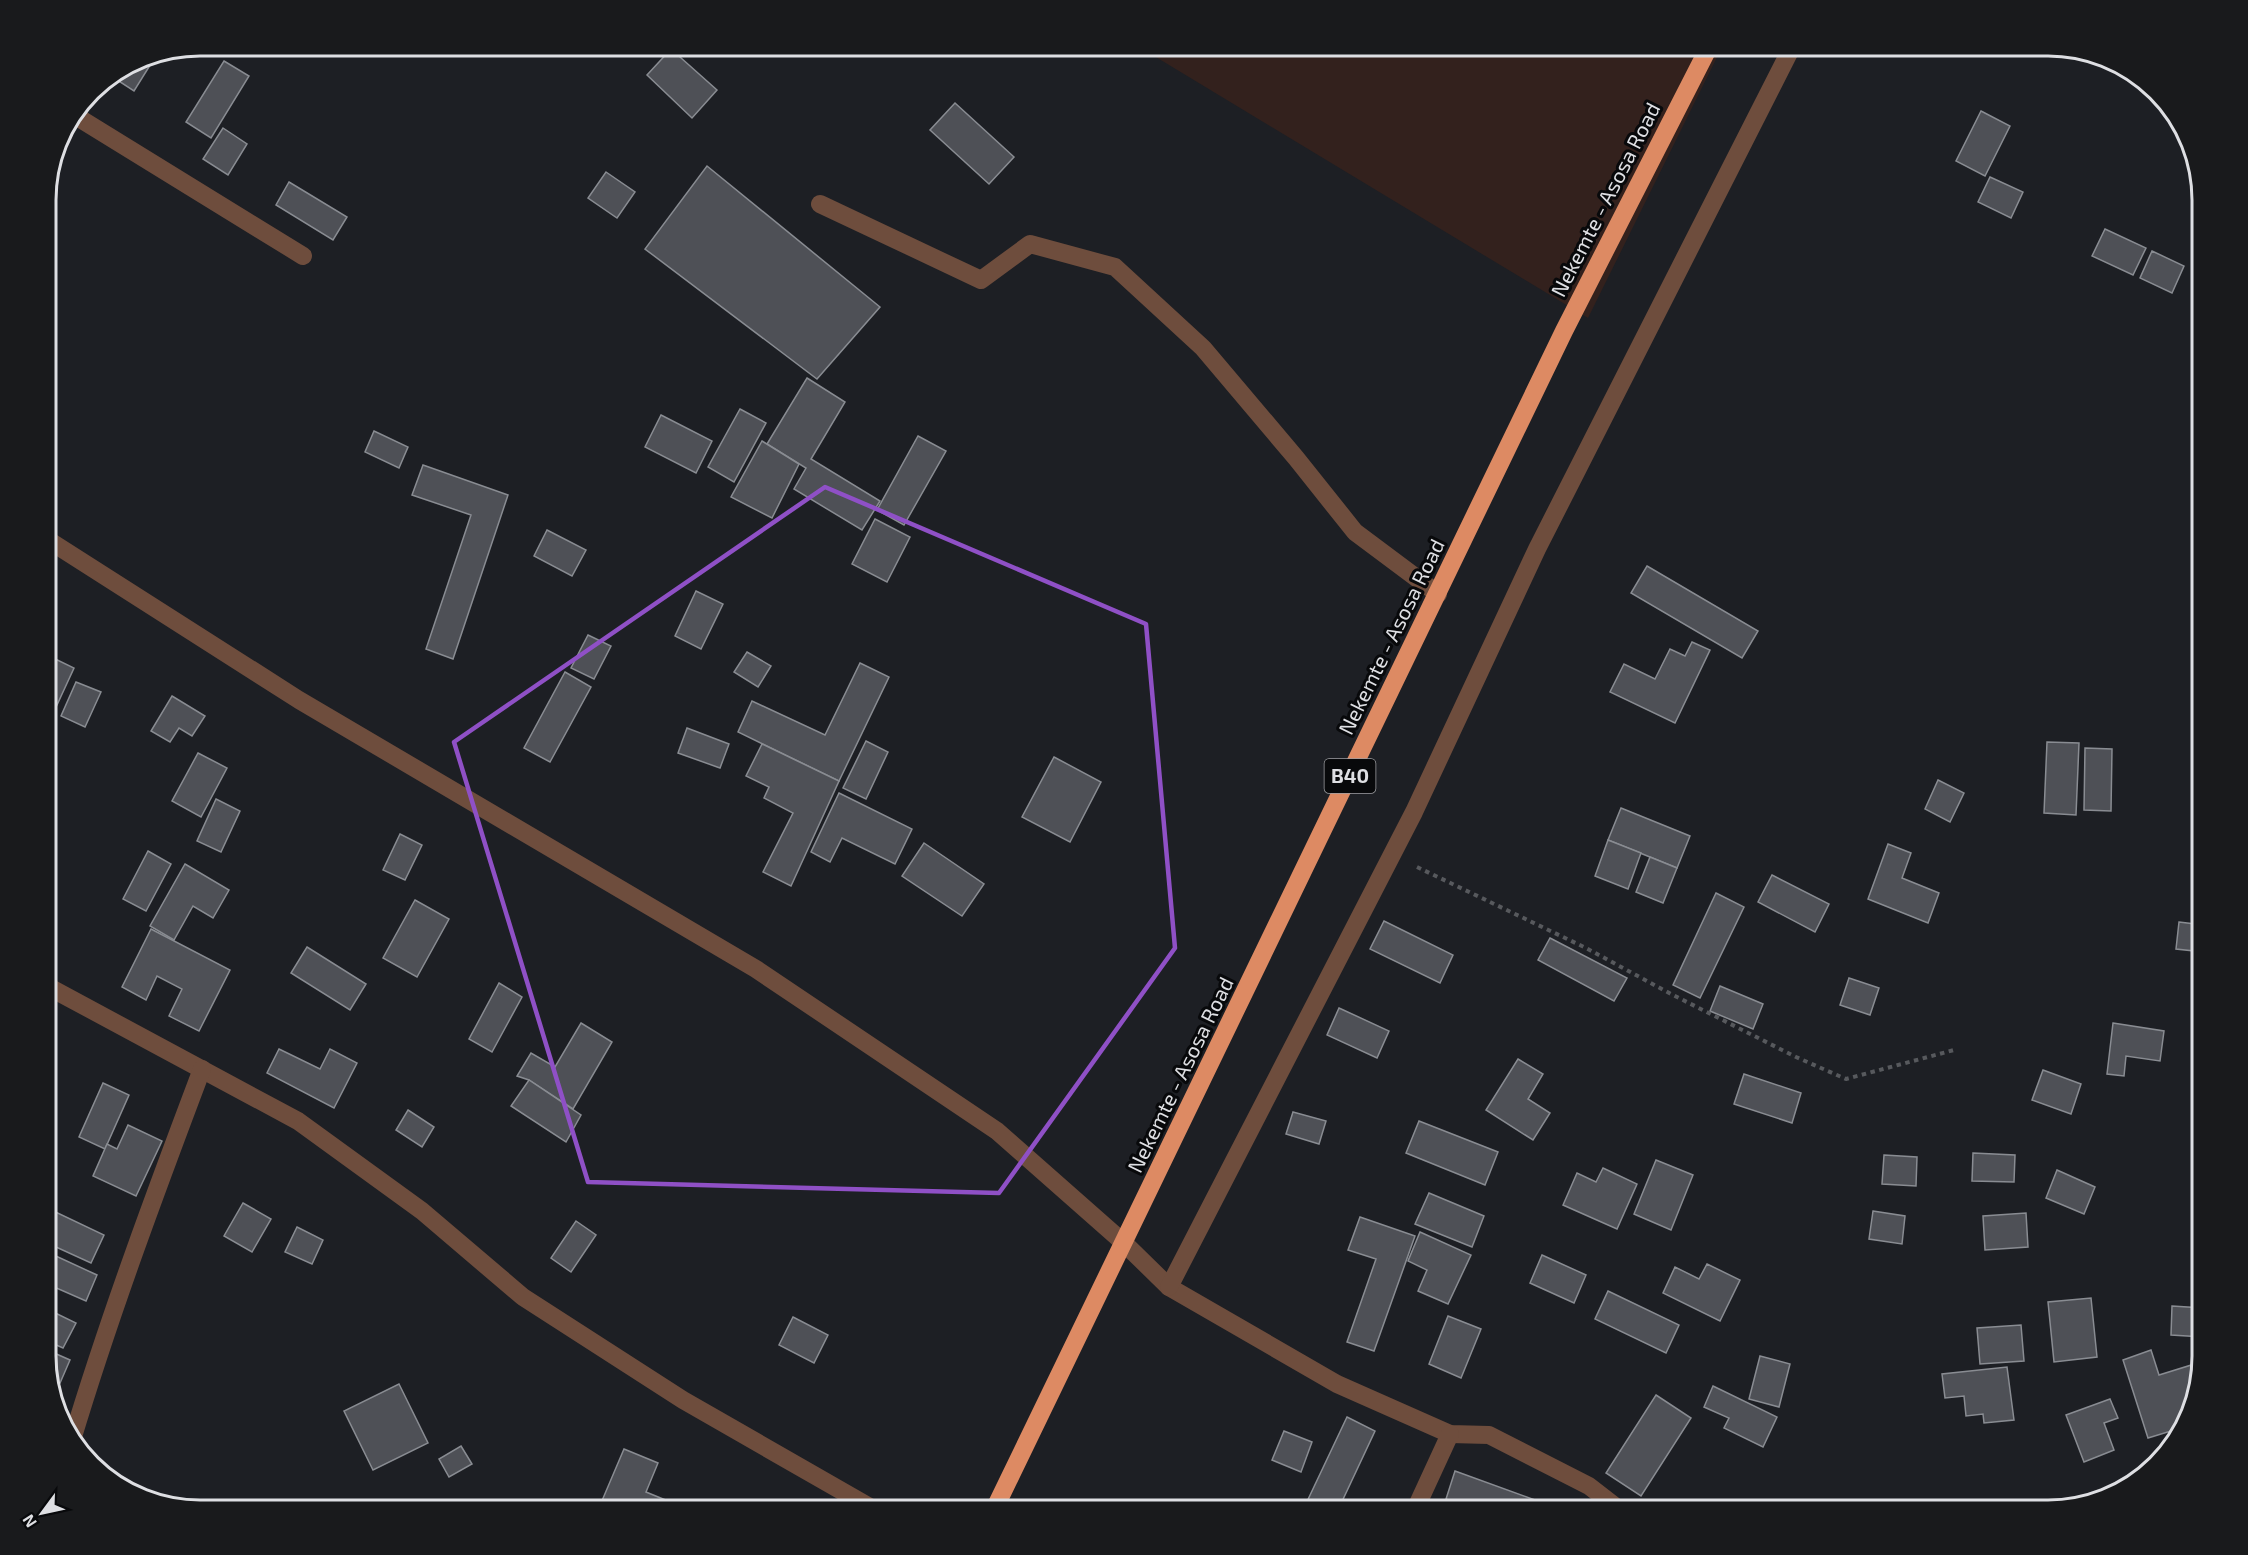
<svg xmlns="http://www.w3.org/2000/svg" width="2248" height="1555" viewBox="0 0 2248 1555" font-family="'Exo 2',sans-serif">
  <rect width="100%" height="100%" fill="#1d1f24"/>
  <polygon fill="#33211d" points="1136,45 1723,45 1588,318"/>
  <g fill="#4e5056" stroke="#898c92" stroke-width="1.5">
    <polygon points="304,45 321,45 318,52"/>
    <polygon points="671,49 717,90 692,118 647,75"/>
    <polygon points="157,54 134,91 111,76 141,57"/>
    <polygon points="224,61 249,76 211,138 186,122"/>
    <polygon points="955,103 1014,157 989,184 930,130"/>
    <polygon points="1981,111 2010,126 1985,176 1956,161"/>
    <polygon points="223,128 247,144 228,175 203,159"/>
    <polygon points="707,166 880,307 817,379 645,249"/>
    <polygon points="606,172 635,192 617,218 588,198"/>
    <polygon points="1990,177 2023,192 2011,218 1978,202"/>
    <polygon points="289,182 347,217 333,240 276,205"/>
    <polygon points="2105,229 2146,248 2133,275 2092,256"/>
    <polygon points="2152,251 2184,266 2172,293 2140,278"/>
    <polygon points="807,378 845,402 811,459 880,501 862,530 794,489 806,468 767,444"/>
    <polygon points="740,409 766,423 734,482 708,467"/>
    <polygon points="661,415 712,441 696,473 645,447"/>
    <polygon points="374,431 408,447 399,468 365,452"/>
    <polygon points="918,436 946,451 904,525 877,510"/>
    <polygon points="762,441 799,464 772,518 731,497"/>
    <polygon points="423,465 508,495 453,659 426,649 471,515 412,495"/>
    <polygon points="875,519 910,537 887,582 852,564"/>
    <polygon points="547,530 586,550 572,576 534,556"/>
    <polygon points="1647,566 1758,631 1742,658 1631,593"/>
    <polygon points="696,591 723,604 701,649 675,636"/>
    <polygon points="588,635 611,646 594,679 571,668"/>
    <polygon points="1692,642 1710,650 1675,723 1610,692 1624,664 1655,679 1670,649 1685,656"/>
    <polygon points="747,652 771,666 758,687 734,672"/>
    <polygon points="47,655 74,668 51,718 45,715 45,659"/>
    <polygon points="860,663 889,677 839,781 738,732 752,701 825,735"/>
    <polygon points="565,672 591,687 550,762 524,748"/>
    <polygon points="76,682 101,692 85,727 61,716"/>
    <polygon points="172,696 205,716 192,736 179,728 170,742 151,731"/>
    <polygon points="687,728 729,744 720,768 678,753"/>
    <polygon points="866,741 888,752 866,799 843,788"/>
    <polygon points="2047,742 2079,743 2076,815 2044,813"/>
    <polygon points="762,744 839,781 791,886 763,872 793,813 764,798 769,787 746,776"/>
    <polygon points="2085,748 2112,749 2111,811 2084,810"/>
    <polygon points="198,753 227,768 201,817 172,801"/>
    <polygon points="1054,757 1101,782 1070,842 1022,817"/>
    <polygon points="1938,780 1964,793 1950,822 1925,809"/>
    <polygon points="839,793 912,829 895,864 842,838 830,862 811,852"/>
    <polygon points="216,799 240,811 221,852 197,841"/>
    <polygon points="1621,808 1690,836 1677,868 1608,840"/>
    <polygon points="400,834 422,845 405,880 383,870"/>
    <polygon points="1608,840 1641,853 1628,889 1595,876"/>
    <polygon points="924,843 984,884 962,916 902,876"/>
    <polygon points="1888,844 1911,853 1902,878 1939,893 1928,923 1868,899"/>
    <polygon points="148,851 171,864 146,911 123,899"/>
    <polygon points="1650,857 1677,868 1663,903 1636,892"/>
    <polygon points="185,864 229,890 213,918 193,906 174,940 150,926"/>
    <polygon points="1772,875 1829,904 1815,932 1758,902"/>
    <polygon points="1716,893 1744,907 1700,998 1673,985"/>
    <polygon points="415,900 449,919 417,977 383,958"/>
    <polygon points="1384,921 1453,955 1440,983 1370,949"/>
    <polygon points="2179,922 2203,925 2203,962 2193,961 2194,951 2176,949"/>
    <polygon points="151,929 230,970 199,1031 169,1016 182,989 157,976 146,1000 122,987"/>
    <polygon points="1550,938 1627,978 1614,1001 1538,960"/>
    <polygon points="307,947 366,984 350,1010 291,973"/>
    <polygon points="1849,978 1879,988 1870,1015 1840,1005"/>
    <polygon points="499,983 522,997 492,1052 469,1039"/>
    <polygon points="1720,986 1763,1004 1753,1029 1710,1011"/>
    <polygon points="1339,1008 1389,1031 1377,1058 1327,1035"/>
    <polygon points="581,1023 612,1042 573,1109 529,1080 517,1076 531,1053 555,1067"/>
    <polygon points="2113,1023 2164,1031 2160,1061 2126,1056 2124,1076 2107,1074"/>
    <polygon points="279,1049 320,1069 330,1049 357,1063 334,1108 267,1073"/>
    <polygon points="1518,1059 1543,1074 1528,1099 1550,1113 1533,1140 1486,1110"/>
    <polygon points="2043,1070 2081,1084 2071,1114 2032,1100"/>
    <polygon points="1744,1074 1801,1093 1792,1123 1734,1104"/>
    <polygon points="529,1080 581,1115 566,1142 511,1106"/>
    <polygon points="103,1083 129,1095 105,1149 79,1137"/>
    <polygon points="408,1110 434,1127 422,1147 396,1130"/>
    <polygon points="1293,1112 1326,1121 1319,1144 1286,1134"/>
    <polygon points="1419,1121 1498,1152 1485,1185 1406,1153"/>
    <polygon points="128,1125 162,1141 136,1196 93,1176 107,1144 117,1149"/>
    <polygon points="1973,1153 2015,1155 2014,1182 1972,1181"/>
    <polygon points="1884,1155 1917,1157 1916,1186 1882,1184"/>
    <polygon points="1656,1160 1693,1175 1671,1230 1634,1214"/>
    <polygon points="1603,1168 1637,1184 1617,1229 1563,1205 1577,1173 1596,1182"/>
    <polygon points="2057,1170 2095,1187 2084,1214 2046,1198"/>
    <polygon points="1429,1193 1484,1216 1472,1247 1415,1224"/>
    <polygon points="243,1203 271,1219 252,1252 224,1236"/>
    <polygon points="45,1207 104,1235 91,1263 45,1242"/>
    <polygon points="1873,1211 1905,1216 1902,1244 1869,1239"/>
    <polygon points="2026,1213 2028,1247 1985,1250 1983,1216"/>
    <polygon points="1360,1217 1415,1236 1374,1351 1347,1342 1376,1259 1348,1250"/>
    <polygon points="576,1221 596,1235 571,1272 551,1258"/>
    <polygon points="297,1227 323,1240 312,1264 285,1252"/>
    <polygon points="1420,1232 1471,1255 1448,1304 1418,1291 1427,1270 1408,1261"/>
    <polygon points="45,1251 97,1275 86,1301 45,1283"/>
    <polygon points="1542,1255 1586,1275 1574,1303 1530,1283"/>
    <polygon points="1707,1264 1740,1280 1720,1321 1663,1293 1675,1267 1699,1279"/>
    <polygon points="1608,1291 1679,1325 1666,1353 1595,1319"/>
    <polygon points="2091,1298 2097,1357 2054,1362 2048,1302"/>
    <polygon points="2172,1306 2203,1308 2203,1337 2171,1335"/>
    <polygon points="45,1308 76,1323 63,1348 45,1340"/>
    <polygon points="1448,1316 1481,1329 1461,1378 1429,1364"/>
    <polygon points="793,1317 828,1335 814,1363 779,1345"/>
    <polygon points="2021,1325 2024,1361 1980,1364 1977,1328"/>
    <polygon points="45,1349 70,1360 60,1383 49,1379 45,1365"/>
    <polygon points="2151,1350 2159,1375 2201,1362 2181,1428 2148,1438 2123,1360"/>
    <polygon points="1760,1356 1790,1364 1779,1407 1749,1399"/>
    <polygon points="2007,1367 2014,1420 1984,1423 1983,1414 1966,1416 1964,1396 1945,1398 1942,1374"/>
    <polygon points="399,1384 428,1443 373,1470 344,1411"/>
    <polygon points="1713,1386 1777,1417 1763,1447 1724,1428 1729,1418 1704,1407"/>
    <polygon points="1656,1395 1691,1418 1641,1496 1606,1473"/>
    <polygon points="2110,1399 2118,1418 2104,1423 2114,1450 2084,1462 2066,1415"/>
    <polygon points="1347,1417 1375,1431 1338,1510 1303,1510"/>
    <polygon points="1284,1431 1312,1442 1301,1472 1272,1460"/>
    <polygon points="461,1446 472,1464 449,1477 439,1459"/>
    <polygon points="624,1449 658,1463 646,1492 690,1510 618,1510 601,1503"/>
    <polygon points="1455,1471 1546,1504 1543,1510 1476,1510 1446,1499"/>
    <polygon points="1760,1501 1772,1510 1754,1510"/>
    <polygon points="1359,1502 1376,1510 1355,1510"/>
  </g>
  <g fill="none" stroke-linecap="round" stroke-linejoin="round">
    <polyline stroke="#57595d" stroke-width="4" stroke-dasharray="4.5 4.5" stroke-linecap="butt" points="1417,867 1586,948 1671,994 1796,1057 1846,1079 1954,1050"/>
    <g stroke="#6e4d3d" stroke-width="18">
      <polyline points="74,115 303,256"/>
      <polyline points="820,204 981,280 1030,244 1115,267 1203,348 1296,458 1355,532 1438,594"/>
      <polyline points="45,538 299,700 756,969 997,1131 1124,1243 1169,1287 1337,1384 1450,1434 1489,1435 1589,1486 1620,1510"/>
      <polyline points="45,985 298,1121 422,1211 523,1297 683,1400 875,1510"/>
      <polyline points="1169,1287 1414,812 1537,549 1793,45"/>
      <path d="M72,1440C110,1314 156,1191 202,1069"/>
      <polyline points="1415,1510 1450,1434"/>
    </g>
    <polyline stroke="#dd8a63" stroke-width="18" points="994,1510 1564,331 1710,45"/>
  </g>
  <path fill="none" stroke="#8f50c6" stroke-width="4.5" stroke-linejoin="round" d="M825,487L1146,624L1175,948L999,1193L588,1182L454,742Z"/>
  <g text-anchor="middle" stroke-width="6" stroke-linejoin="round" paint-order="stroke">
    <rect fill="#08090b" stroke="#9e9fa2" stroke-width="1.5" x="1324.5" y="759" width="51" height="34" rx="4.5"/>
    <g font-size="20" font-weight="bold" fill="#dedfe3">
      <text x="1350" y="783">B40</text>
    </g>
    <g font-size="21" fill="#dedfe3" stroke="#08090b">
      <text transform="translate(1606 200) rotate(-63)" y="7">Nekemte - Asosa Road</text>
      <text transform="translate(1392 637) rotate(-64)" y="7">Nekemte - Asosa Road</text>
      <text transform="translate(1181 1075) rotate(-64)" y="7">Nekemte - Asosa Road</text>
    </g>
  </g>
  <path d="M0 0H2248V1555H0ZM200 56H2048A144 144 0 0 1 2192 200V1356A144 144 0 0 1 2048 1500H200A144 144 0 0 1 56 1356V200A144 144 0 0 1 200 56Z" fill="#191a1c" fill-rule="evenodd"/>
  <path fill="none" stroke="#dedfe3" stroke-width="3" d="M200 56H2048A144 144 0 0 1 2192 200V1356A144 144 0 0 1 2048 1500H200A144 144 0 0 1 56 1356V200A144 144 0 0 1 200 56Z"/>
  <g transform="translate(42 1513) rotate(237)" stroke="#08090b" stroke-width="4.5" paint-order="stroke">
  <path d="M0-4.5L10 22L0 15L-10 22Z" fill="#dedfe3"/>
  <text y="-9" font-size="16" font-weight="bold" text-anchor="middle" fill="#dedfe3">N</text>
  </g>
</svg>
